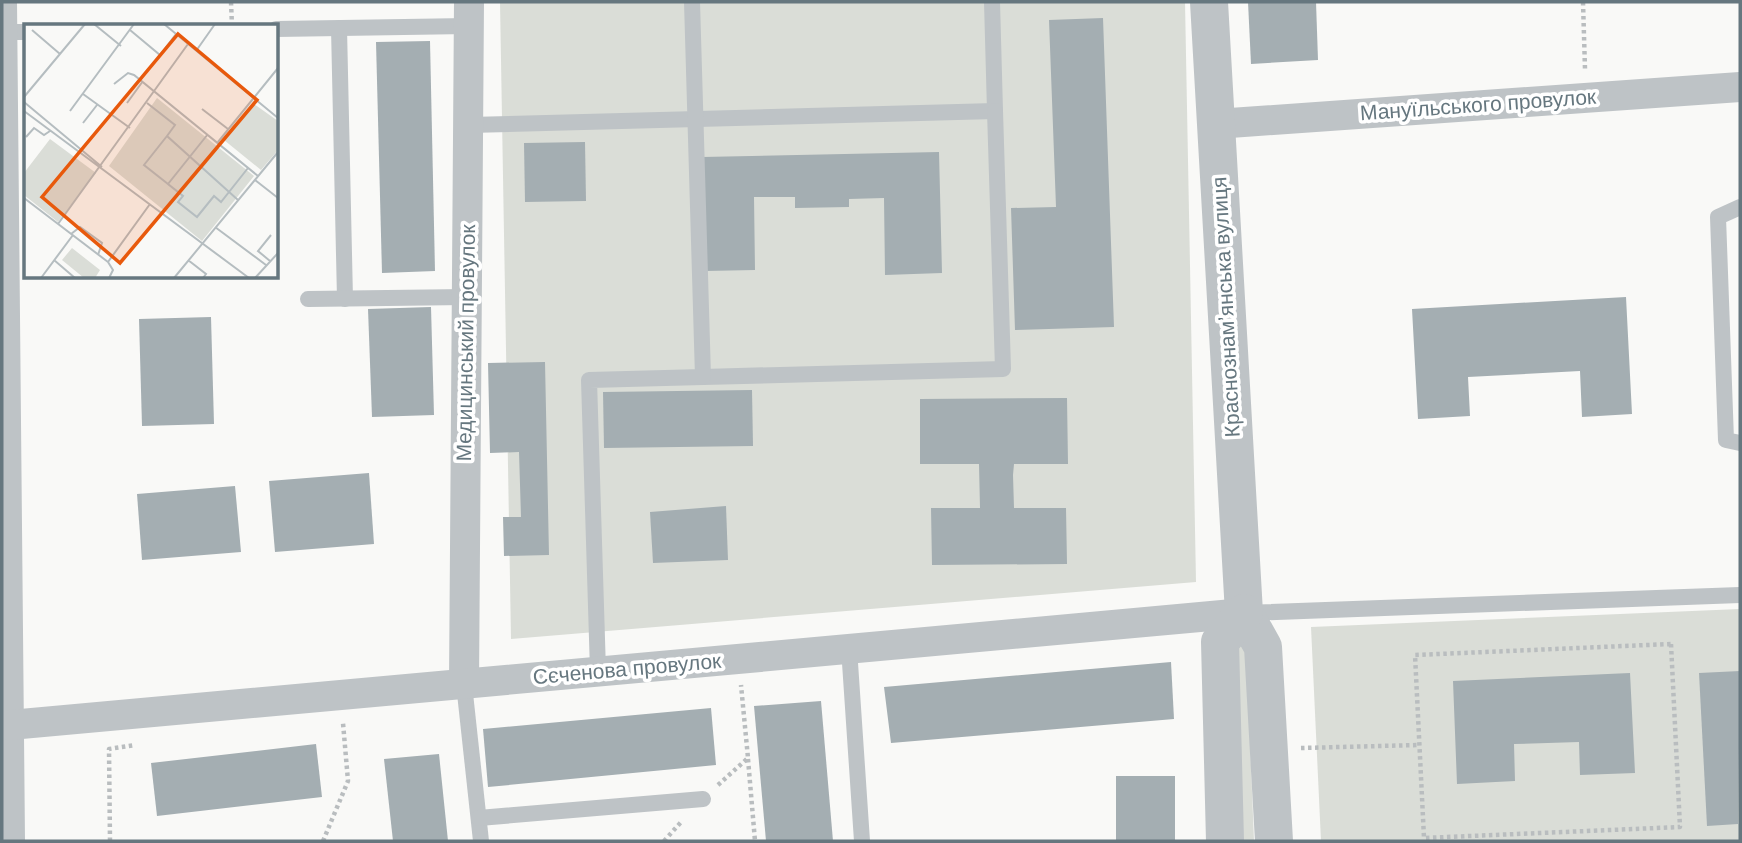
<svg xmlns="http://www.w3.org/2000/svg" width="1742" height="843" viewBox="0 0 1742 843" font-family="Helvetica,sans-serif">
  <rect width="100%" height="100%" fill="#f9f9f7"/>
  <g fill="#daddd7">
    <polygon points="500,2 1185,2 1196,582 511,639"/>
    <polygon points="1740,609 1740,841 1321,841 1311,627"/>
    <polygon points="1236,640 1246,640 1254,841 1243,841"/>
  </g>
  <g fill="#a4aeb2">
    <polygon points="1248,2 1316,2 1318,60 1251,64"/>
    <polygon points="1103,18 1114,327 1015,330 1011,208 1056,207 1049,20"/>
    <polygon points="430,41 435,271 382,273 376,42"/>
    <polygon points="585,142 586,201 525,202 524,143"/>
    <polygon points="939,152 942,273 885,275 884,198 849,199 849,207 795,208 795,197 754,197 755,270 705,271 702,157"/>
    <polygon points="1626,297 1632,414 1582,417 1580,371 1468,377 1470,416 1418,419 1412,309"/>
    <polygon points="431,307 434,415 372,417 368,309"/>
    <polygon points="211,317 214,424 142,426 139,319"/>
    <polygon points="545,362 549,555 504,556 503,517 521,517 519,452 490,453 488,363"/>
    <polygon points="752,390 753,446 604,448 603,392"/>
    <polygon points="1067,398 1068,464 1014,464 1013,475 1014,508 1066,508 1067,564 932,565 931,508 980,508 979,464 920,464 920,399"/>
    <polygon points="369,473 374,544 275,552 269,481"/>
    <polygon points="235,486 241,552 142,560 137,494"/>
    <polygon points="726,506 728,560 653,563 650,512"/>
    <polygon points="1171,662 1174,719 891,743 884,687"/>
    <polygon points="1740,671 1738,824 1707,826 1699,673"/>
    <polygon points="1630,673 1635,773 1580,775 1579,742 1514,744 1515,781 1457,784 1453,681"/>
    <polygon points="821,701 833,841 766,841 754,706"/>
    <polygon points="711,708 716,765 488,787 483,729"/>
    <polygon points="316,744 322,797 157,816 151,763"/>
    <polygon points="439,754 448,841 393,841 384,759"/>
    <rect x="1116" y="776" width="59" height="65"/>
  </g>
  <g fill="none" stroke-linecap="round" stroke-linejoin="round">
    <g stroke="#b9bdbf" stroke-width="4.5" stroke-dasharray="3.5 3.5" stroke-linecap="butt">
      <polyline points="231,2 232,26"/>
      <polyline points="1583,2 1585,69"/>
      <polygon points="1671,644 1680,827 1424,838 1415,655"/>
      <polyline points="1301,748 1419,745"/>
      <polyline points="748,759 755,841"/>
      <polyline points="718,785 748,758 741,685"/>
      <polyline points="110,841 109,749 135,745"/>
      <polyline points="323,841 348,781 343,723"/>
      <polyline points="664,841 682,821"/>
    </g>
    <g stroke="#bec3c6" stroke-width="16">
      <polyline points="339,28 345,299"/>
      <polyline points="276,29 468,26"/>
      <polyline points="2,32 26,32"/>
      <polyline points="469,125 995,111 992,2"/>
      <polyline points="1740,207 1718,217 1726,440 1740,443"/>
      <polyline points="308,299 466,297"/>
      <polyline points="703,377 1003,369 995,111"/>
      <polyline points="1246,613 1740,595"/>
      <polyline points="849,648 862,841"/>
      <polyline points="598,671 589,380 703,377 692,2"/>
      <polyline points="464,684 481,841"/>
      <polyline points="479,818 703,799"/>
    </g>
    <g stroke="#bec3c6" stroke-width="30">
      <polyline points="2,2 10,841"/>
      <polyline points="1216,124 1740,87"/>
      <polyline points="464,684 469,2"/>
      <polyline points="10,725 1244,613"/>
    </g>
    <g stroke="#bec3c6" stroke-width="38">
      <polyline points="1209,2 1244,613 1263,647 1274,841"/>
      <polyline points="1225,841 1220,642 1244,613"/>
    </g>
  </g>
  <g text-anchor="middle" stroke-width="7" stroke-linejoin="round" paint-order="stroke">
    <g font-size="21" fill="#66777f" stroke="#fff">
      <text transform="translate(1478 105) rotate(-4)" y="7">Мануїльського провулок</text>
      <text transform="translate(1226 307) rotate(-93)" y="7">Краснознамʼянська вулиця</text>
      <text transform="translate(466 343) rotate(-89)" y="7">Медицинський провулок</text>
      <text transform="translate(627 669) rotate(-5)" y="7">Сєченова провулок</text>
    </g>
  </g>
  <g transform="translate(24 24)">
    <rect width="254" height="254" fill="#f9f9f7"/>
    <path d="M133,74L230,152L178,217L85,142ZM230,80L254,97V126L237,146L200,116ZM26,115L72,149L34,198L0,171V149ZM48,224L76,246L71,254H60L38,236Z" fill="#daddd7"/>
    <path fill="none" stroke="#b5bdc0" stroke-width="2" d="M70,0L97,22M140,0L254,94M8,6L36,30M106,6L136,31L152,10M172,27L191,0M90,60L104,49L110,51L234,152M59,70L106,104M0,73L61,0M0,78L78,143M103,79L119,57M123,79L151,101L143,112L214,176M178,85L204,105M0,87L225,254M46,87L110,0M59,99L73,81M184,110L144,160L159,172L154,178L173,193L190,172L197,178L224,144M143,112L120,141L144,160M2,113L10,104L20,111L26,107M194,118L254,44M231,156L254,174M0,174L84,238M34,200L164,20M191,203L242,241M47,210L56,203L78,219L74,231M30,236L51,254M164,236L182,250L179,254M246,237L234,227L247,211M17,254L49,211M85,254L89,246L84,238L126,180M150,254L254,128M231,254L254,229"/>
    <path fill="#e8590c" fill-opacity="0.15" stroke="#e8590c" stroke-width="3.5" d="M154,10L233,76L96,239L18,173Z"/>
    <rect width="254" height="254" fill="none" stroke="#66777f" stroke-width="3.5"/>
  </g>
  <rect width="1742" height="843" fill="none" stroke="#66777f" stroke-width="7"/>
</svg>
